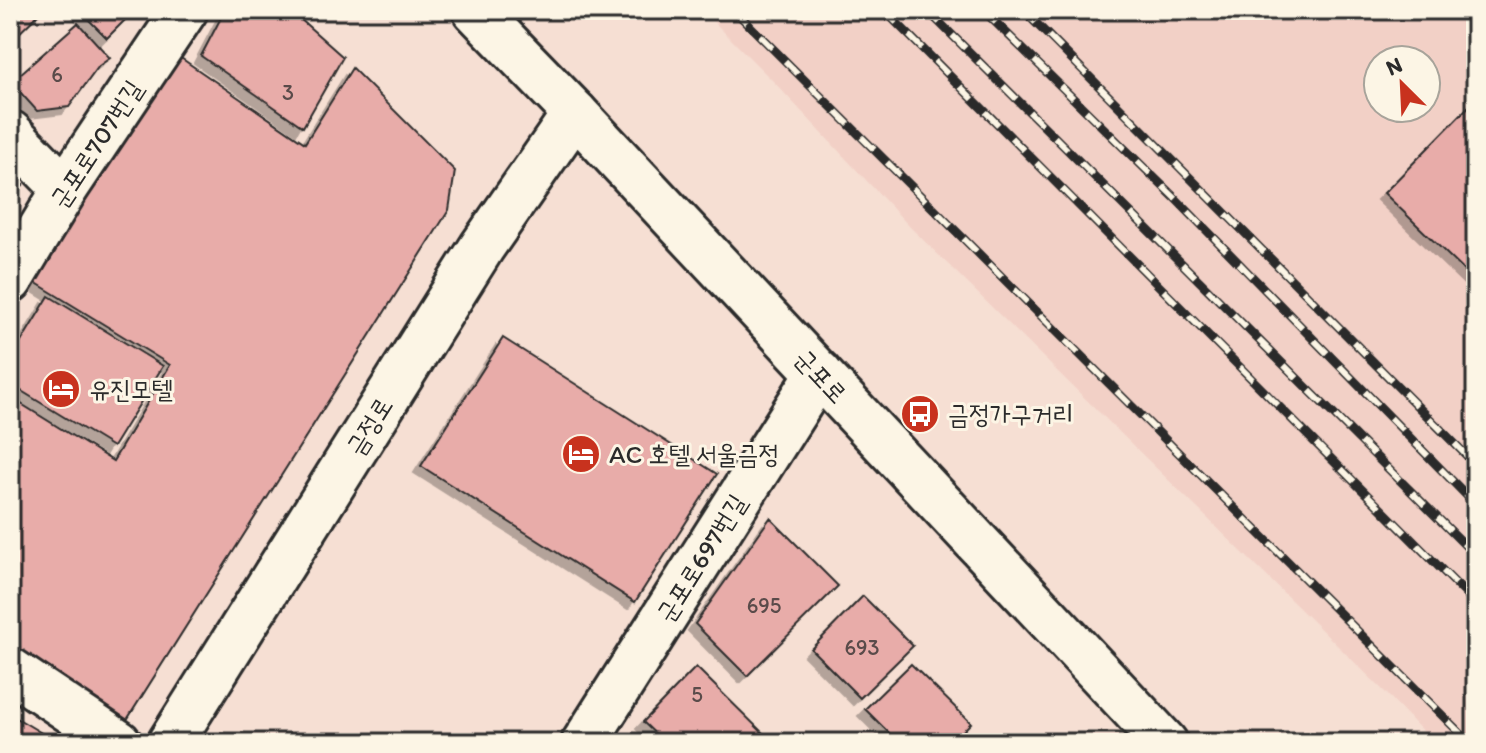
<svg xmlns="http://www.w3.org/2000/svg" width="1486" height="753" viewBox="0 0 1486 753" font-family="Itim,'Poor Story',sans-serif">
  <defs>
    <filter id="shadow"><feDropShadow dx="-7" dy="7" stdDeviation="0" flood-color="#0004"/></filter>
  </defs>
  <rect width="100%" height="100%" fill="#f6dfd3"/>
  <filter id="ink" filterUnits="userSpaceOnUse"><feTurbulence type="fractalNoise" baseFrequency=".0125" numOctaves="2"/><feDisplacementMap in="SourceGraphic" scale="16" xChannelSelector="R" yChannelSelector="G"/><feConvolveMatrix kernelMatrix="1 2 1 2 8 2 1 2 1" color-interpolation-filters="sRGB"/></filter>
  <g filter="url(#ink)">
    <path fill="#f2d0c6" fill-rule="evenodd" d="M702,10H1476V743H1434L1387,694L911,228L774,82ZM1378,60H1426V108H1378Z"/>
    <g fill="#e8aca9" stroke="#2b2b2b" stroke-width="2" filter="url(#shadow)">
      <polygon points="10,10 43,10 10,42"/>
      <polygon points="79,10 135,10 107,38"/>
      <polygon points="225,10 290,10 343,57 303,127 201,56"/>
      <polygon points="78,23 110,58 99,66 69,107 37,111 11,82"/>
      <polygon points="175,54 305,143 352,68 455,171 449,210 123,726 10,654 10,397 113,461 170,365 33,281"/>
      <polygon points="1476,99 1476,282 1384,193"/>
      <polygon points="10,176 23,185 10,204"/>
      <polygon points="49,296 163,366 113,447 10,384 10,360"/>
      <polygon points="503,338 717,474 635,602 421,466"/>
      <polygon points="770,518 838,586 747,676 695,624"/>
      <polygon points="863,596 913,646 860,698 811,649"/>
      <polygon points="911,664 971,723 951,743 899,743 865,709"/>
      <polygon points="696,667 773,743 665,743 643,722"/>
      <polygon points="10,714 58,743 10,743"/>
    </g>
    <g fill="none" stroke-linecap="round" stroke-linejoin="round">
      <defs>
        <g id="street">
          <polyline points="10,133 65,189"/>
          <polyline points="10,280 65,189 185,10"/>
          <polyline points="10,670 119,743"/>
          <polyline points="584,743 819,373"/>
        </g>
        <g id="secondary">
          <polyline points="475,10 575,113 1165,743"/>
          <polyline points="170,743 482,247 575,113"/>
        </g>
      </defs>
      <use href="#street" stroke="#2b2b2b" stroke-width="50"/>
      <use href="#secondary" stroke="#2b2b2b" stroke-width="50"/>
      <use href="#street" stroke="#fcf5e5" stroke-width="44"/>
      <use href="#secondary" stroke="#fcf5e5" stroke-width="44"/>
      <defs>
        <g id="rail">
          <polyline points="734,10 1470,743"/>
          <polyline points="884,10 1476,604"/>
          <polyline points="927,10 1476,556"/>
          <polyline points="983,10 1176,199 1476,505"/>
          <polyline points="1023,10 1476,465"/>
        </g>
      </defs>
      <use href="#rail" stroke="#2b2b2b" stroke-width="9"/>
      <use href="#rail" stroke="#fcf5e5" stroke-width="6" stroke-dasharray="18" stroke-linecap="butt"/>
    </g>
  </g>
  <defs>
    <symbol id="hotel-disc" viewBox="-11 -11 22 22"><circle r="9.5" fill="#c8321e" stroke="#fcf5e5"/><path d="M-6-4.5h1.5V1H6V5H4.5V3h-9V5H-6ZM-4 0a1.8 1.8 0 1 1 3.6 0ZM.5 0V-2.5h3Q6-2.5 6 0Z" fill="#fff"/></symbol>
    <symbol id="bus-disc" viewBox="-11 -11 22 22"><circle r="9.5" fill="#c8321e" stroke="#fcf5e5"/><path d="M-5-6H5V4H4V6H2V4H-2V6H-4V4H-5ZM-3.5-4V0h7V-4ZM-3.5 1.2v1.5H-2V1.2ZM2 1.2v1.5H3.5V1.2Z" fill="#fff"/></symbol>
  </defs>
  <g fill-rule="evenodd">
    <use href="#hotel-disc" x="39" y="367" width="44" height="44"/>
    <use href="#bus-disc" x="898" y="392" width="44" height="44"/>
    <use href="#hotel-disc" x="559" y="432" width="44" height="44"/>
  </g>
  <g text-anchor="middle" stroke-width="6" stroke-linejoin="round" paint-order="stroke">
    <g font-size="22" fill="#5a4b4a">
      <text x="57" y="82">6</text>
      <text x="288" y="100">3</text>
      <text x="764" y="613">695</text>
      <text x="862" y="655">693</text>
      <text x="697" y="702">5</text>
    </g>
    <g font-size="26" fill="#2b2b2b" stroke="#fcf5e5">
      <text transform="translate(96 144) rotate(-57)" y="9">군포로707번길</text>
      <text transform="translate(821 376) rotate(47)" y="9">군포로</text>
      <text transform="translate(369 426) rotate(-58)" y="9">금정로</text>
      <text transform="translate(701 558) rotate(-58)" y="9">군포로697번길</text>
    </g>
    <g font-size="26" fill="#2b2b2b" stroke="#fcf5e5" text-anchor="start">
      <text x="89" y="398">유진모텔</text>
      <text x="948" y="423">금정가구거리</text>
      <text x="609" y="463">AC 호텔 서울금정</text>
    </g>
  </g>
  <rect width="1486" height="753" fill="none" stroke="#fcf5e5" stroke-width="40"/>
  <rect x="20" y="20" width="1446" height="713" fill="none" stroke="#2b2b2b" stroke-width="3" filter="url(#ink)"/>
  <g transform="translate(1402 84) rotate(336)"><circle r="38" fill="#fcf5e5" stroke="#a8a49b" stroke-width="2"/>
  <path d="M0-6L14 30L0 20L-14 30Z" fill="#c8321e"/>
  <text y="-12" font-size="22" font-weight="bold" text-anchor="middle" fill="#2b2b2b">N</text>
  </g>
</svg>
